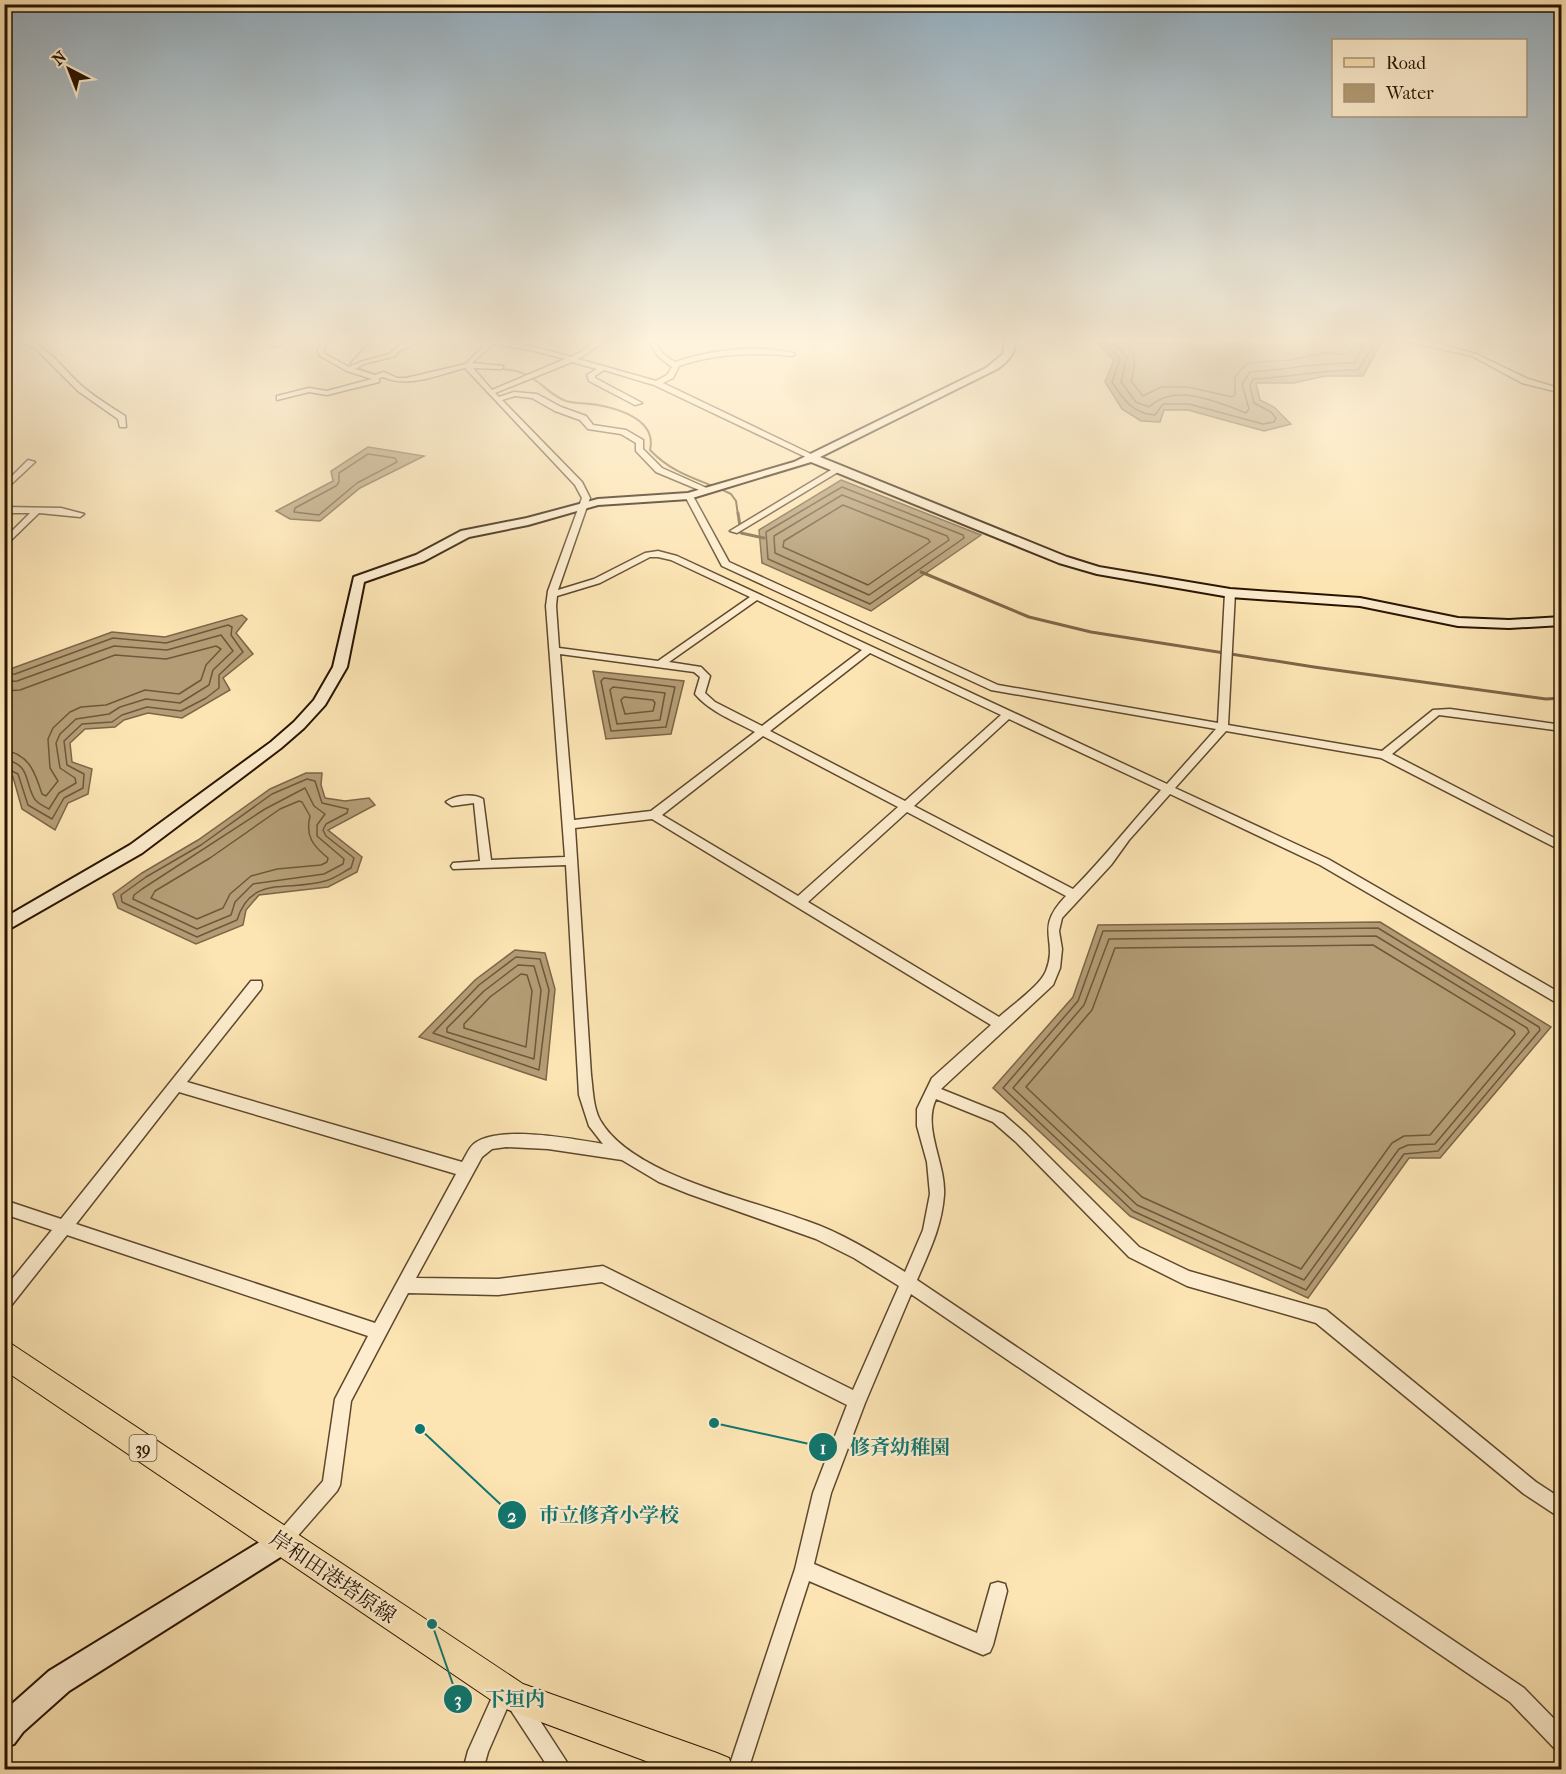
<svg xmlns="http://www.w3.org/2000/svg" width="1566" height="1774" viewBox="0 0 1566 1774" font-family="'IM FELL French Canon','Noto Serif JP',serif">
  <rect width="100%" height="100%" fill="#fce4b3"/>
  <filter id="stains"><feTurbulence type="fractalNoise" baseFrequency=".00333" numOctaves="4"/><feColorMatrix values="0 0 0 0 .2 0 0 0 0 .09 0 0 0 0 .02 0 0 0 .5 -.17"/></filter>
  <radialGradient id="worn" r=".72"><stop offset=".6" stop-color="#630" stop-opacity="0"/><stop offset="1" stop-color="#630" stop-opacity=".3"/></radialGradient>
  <g fill="#b49d76" stroke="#7c6647" stroke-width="1.5">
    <polygon points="1093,339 1372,339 1380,345 1363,376 1325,376 1294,383 1256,383 1260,400 1274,407 1291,424 1264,431 1188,410 1164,410 1160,422 1141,421 1122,409 1105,382 1114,360"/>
    <polygon points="368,447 424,456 360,488 320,521 290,519 276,511 333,481 331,471"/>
    <polygon points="841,480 981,535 871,611 762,563 759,530"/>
    <polygon points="242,615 247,619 236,633 253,654 223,678 230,690 182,718 148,713 124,720 115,727 85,729 70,743 72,762 92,769 88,794 68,803 55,830 22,809 13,777 5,772 5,669 13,668 112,632 165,637"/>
    <polygon points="593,671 684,681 671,734 606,739"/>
    <polygon points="306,773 322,773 321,785 325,798 345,801 369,798 375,805 328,830 362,857 357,872 328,887 259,895 246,910 243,925 196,944 118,908 113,894 142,873 198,840 270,789"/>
    <polygon points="1380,922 1551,1027 1440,1158 1409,1158 1308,1298 1130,1216 993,1088 1073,997 1098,925"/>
    <polygon points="515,950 545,953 555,989 546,1080 419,1037 475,980"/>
  </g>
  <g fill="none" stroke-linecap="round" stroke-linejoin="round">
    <g stroke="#6e583b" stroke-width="1.5">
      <path d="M1102,339L1120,359L1112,382C1123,399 1133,414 1155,415L1163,404H1189L1263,424L1274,422L1276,418L1271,412L1254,403L1250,386L1253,379C1289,377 1322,370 1358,370L1372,348L1370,339"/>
      <path d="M1112,339L1127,357L1121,382L1136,402L1149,407C1175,382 1217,402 1246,413L1249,409L1242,384L1250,372C1285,370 1319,362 1354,363L1363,347L1362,339"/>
      <path d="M1125,339C1137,353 1136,364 1131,381L1143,396L1161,387H1188L1232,397L1235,395V377L1247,363L1291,360L1324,353L1348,354L1354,346L1353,339"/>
      <polygon points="368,454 395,458 397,462 357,483 319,515 294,512 295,508 336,486 339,482 339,473"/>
      <polygon points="842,487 963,535 964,538 870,604 768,559 766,532"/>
      <polygon points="842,495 947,536 949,540 869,595 775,553 774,536"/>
      <polygon points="843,505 928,539 930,542 868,585 783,547 784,541"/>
      <polyline points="4,675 15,674 113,638 166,643 228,625 232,627 231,635 243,652 219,675 219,688 206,698 181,711 147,707 122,715 112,722 82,724 64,741 67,765 84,774 83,788 64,798 52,819 28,805 18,774 4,767"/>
      <polygon points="604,678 675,687 666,727 611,731 601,681"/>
      <path d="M4,682L17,681L114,646L167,650L221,635L233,651L213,670L209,685L180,703L146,699L120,707L109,714L76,719L60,734L56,743L60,768L75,778L76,783L59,793L49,809C44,806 36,803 34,798C24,780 31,765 4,759"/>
      <polygon points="613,687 665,693 660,720 617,724 610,690"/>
      <path d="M4,691L20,690L115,655L166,659L216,646L221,649L206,665L201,680L179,694L145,690L106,705L81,707L70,712L53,728L48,739L50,768L58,781L46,796L42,794C35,772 29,754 4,750"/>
      <polygon points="624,697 653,700 655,703 653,711 625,714 621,700"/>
      <path d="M307,779L315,781L322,803L348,809L347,813L326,824L323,830L326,836L354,858L351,868C343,872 334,879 325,881C289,892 251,874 237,920L197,937L122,902L121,895L146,877L201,845L272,794Z"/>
      <polygon points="305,788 314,806 325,814 317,825 317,836 344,859 343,864 324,874 253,884 235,902 231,915 197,929 133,899 134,895 142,889 265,809"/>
      <path d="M299,801L302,802L310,816C305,836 313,846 328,858L327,862L321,865L277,869L251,876L230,894L223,908L197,919L151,898L155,891L210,858L280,809Z"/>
      <polygon points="1378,928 1539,1027 1540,1030 1438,1151 1404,1154 1306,1290 1133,1211 1003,1088 1078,1001 1103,931"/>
      <polygon points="1376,936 1527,1028 1529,1032 1435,1144 1408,1145 1399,1149 1304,1280 1137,1205 1013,1088 1084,1005 1109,939"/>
      <polygon points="1373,945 1514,1031 1515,1034 1430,1135 1404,1136 1392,1143 1301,1269 1142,1197 1026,1087 1092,1010 1115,948"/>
      <polygon points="516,957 540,959 549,990 539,1070 433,1033 479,985"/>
      <polygon points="518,965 534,966 541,990 534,1059 447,1032 447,1028 484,991"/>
      <polygon points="521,974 527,975 532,991 526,1047 464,1028 464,1024 490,997"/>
    </g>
    <g stroke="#7c6647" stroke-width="2">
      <polyline points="363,339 368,344 350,363 351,366 389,379 412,380"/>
      <path d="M487,368C505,369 520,369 535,380C545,387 554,397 566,401C576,404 587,403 598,405C621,409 657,421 650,450C675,476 700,479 731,494L736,501L738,515"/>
    </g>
    <g stroke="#7c6647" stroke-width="3">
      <polyline points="738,513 741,533 764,538"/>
      <polyline points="921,572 1029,617 1091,632 1314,667 1546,699 1562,698"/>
    </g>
    <defs>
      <g id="street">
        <path d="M17,339C44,339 64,371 83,387C96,398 111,407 125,416L126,427H120L118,419L78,391L36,349Z"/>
        <polygon points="285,339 293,339 276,347 271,346"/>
        <path d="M322,339H328L324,350L325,354L349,367L360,362L390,354C397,344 413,339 424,339L399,351L395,356L364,364L355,369L375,375L384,372L397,378H406L466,364L487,342L476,339C508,339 540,348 571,357L584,350L597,339H604L597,347L578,359L656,381L667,375L672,367L658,356L649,342L641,339L653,340L663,354L675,362C713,349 755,345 794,353L795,354L792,356C754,352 716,353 679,366L673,378L663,383L815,456V460H812L654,385L604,370L595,376V378L642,403L635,405L589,381L587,375L597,369L572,362L495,393L499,397L514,392L537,394L561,407L586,416L593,425L626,430L643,440V449L662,468L711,490L704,492L656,472L636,451V443L621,434L588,429L580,420L555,411L532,398L515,396L502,400L582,482L590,498L558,590L594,579L645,553L658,551L677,556L1167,784L1216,729L991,690L722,566L685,496L689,494L693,496L729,562L998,685L1218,723L1225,593L1230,590L1235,593L1228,725L1382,751L1433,710L1450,709L1562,725V731L1439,715L1392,754L1562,842V851L1381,758L1226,731L1175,788L1328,859L1562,994V1006L1320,865L1170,794L1129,840L1111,865L1062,918L1059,931L1062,949L1060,968L1053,985L941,1089L1003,1114L1026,1134L1139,1247L1189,1271L1326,1310L1536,1482L1562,1499V1519L1524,1494L1316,1323L1187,1286L1129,1257L1016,1142L993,1122L936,1099C922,1128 946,1163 944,1195C942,1226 929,1252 917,1280L1524,1688L1562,1727V1752L1555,1749L1510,1702L911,1294L865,1403L831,1493L814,1564L977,1633L991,1584L998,1582L1005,1584L1007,1591L993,1645L990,1652L983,1655L809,1581L748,1770H728L795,1569L813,1493L847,1405L602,1282L498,1295L408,1293L351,1401L340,1485L337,1491L288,1547L282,1550L276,1547L273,1541L276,1535L323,1481L335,1399L368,1336L67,1235L10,1307L4,1310V1289L52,1230L4,1214V1200L61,1219L251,981H261L262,985L261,989L187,1082L462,1162C466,1156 469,1147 475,1143C500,1125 574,1139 603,1144L589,1126L579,1095L566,865L453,869L451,866L453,863L480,861L474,803L452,806L446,802C454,795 474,793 483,799L491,860L565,857L546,606L548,591L582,498L575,485L465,368C440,374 408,389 383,377L379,378V382L327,395L309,392L277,400V396L309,388L327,391L372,379L347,371L320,356L318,350ZM493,344L530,350L565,359L492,390L473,368L501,369L503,368V366L472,363ZM650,557H658L671,560L750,597L658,661L559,648L556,606L557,596L600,583ZM757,600L862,650L762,726L715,702L705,693L710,676L701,667L669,662ZM870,653L1001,715L905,801L770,731ZM560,654L694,672L700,677L695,694C710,712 735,721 755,732L651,811L574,820ZM1009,719L1161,790C1131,823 1104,858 1073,889L914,806ZM763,736L898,807L798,896L662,815ZM907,812L1066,896C1033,930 1059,939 1046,971C1040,986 1012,1005 999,1017L808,902ZM652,819L991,1025L932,1078L917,1109V1126L927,1162L930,1194L923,1230L905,1272C874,1253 842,1233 807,1221C750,1199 632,1176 600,1120C593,1107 593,1090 591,1075L575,828ZM179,1092L456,1174L375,1323L76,1224ZM506,1147L548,1149L622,1160L659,1182L689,1194L816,1239L854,1258L899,1286L853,1390L603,1266L498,1279L416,1278L482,1157L492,1149Z"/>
        <path d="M844,339H867C862,342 848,343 844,339Z"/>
        <polygon points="1396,339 1415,341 1424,339 1423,342 1440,344 1476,354 1528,379 1562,389 1562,393 1522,383 1472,356"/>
        <polygon points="28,460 35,462 4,491 4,484"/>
        <polygon points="836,467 843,469 737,533 730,531"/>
        <polygon points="4,507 61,508 84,514 80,517 39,513 4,547 4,539 30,513 4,513"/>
        <polygon points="505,1681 512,1684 515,1691 513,1695 517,1693 524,1696 572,1770 550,1770 508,1706 488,1752 483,1770 463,1770 468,1751 498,1684"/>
      </g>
      <g id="secondary">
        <path d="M1005,339H1015C1016,353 1008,362 997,369L820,457L1067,557L1099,567L1230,589L1360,598L1458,618L1509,620L1562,617V625L1509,628L1458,626L1360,606L1230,597L1097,574L1059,563L811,462L689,499L598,505L528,525L469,537L424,561L364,582L347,667L325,705L304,728L281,748L142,853L4,932V918L130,845L271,742L294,722L314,700L333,667L354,577L416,555L461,531L527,518L598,499L688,493L794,462L986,368L1003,354Z"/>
        <polygon points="281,1529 290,1533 294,1542 290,1551 69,1691 23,1732 14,1744 4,1748 4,1711 49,1671"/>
      </g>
      <polygon id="primary" points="4,1341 13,1345 523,1684 717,1753 729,1758 733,1770 670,1770 503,1708 4,1370"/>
    </defs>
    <use href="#street" stroke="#5e482d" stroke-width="3"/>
    <use href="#secondary" stroke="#291400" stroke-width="4"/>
    <use href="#primary" stroke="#291400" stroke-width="2"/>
    <use href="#street" fill="#fdedce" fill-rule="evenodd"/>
    <use href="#secondary" fill="#fdedce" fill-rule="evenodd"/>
    <use href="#primary" fill="#fce4b3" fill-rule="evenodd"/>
  </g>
  <linearGradient id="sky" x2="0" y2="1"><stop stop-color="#93abba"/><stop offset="0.58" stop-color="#fef3dd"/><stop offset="1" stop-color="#fef3dd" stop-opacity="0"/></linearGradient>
  <rect width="1566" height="587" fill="url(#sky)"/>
  <g text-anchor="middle" stroke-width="4.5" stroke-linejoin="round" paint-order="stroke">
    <rect fill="#fdedce" stroke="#69553e" stroke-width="1.5" x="129.5" y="1435" width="27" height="26" rx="4.5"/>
    <g font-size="16" font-weight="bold" fill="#291400">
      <text x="143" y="1454">39</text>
    </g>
    <g font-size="21" fill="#291400" stroke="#fdedce">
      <text transform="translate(333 1577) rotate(34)" y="7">岸和田港塔原線</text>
    </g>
  </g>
  <path fill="none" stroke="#0f766e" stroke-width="2" d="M714 1423L823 1447M420 1429L512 1515M432 1624L458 1699"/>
  <g fill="#0f766e" stroke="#fdedce" stroke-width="2">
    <circle cx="714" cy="1423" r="6"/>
    <circle cx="420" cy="1429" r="6"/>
    <circle cx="432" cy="1624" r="6"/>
    <circle cx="823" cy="1447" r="15"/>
    <circle cx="512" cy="1515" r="15"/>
    <circle cx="458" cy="1699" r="15"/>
  </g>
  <g font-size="18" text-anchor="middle" font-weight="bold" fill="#fff">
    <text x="823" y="1454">1</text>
    <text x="512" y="1522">2</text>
    <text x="458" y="1706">3</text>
  </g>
  <g font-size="20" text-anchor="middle" font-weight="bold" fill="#0f766e" stroke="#fdedce" stroke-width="4.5" stroke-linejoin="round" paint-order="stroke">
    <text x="900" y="1454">修斉幼稚園</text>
    <text x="609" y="1522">市立修斉小学校</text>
    <text x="515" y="1706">下垣内</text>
  </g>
  <rect width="1566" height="1774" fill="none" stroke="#fce4b3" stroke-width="24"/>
  <rect x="6" y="6" width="1554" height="1762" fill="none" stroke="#291400" stroke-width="3"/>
  <rect x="12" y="12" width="1542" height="1750" fill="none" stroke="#291400" stroke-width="1.5"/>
  <rect x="1332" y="39" width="195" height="78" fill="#fdedce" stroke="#a8967c" stroke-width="1.5"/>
  <rect x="1344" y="58" width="30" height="9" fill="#fce4b3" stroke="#a8967c" stroke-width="1.5"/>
  <text x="1386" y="69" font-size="18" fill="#291400">Road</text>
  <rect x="1344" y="84" width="30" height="18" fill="#b49d76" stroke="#a8967c" stroke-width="1.5"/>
  <text x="1386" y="99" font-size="18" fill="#291400">Water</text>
  <g transform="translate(69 69) rotate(318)" stroke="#fdedce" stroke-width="4.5" paint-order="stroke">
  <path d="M0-4.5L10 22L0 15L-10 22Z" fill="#291400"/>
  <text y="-9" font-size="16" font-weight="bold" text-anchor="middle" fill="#291400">N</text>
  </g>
  <rect width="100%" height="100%" filter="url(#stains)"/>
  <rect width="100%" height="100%" fill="url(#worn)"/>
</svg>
